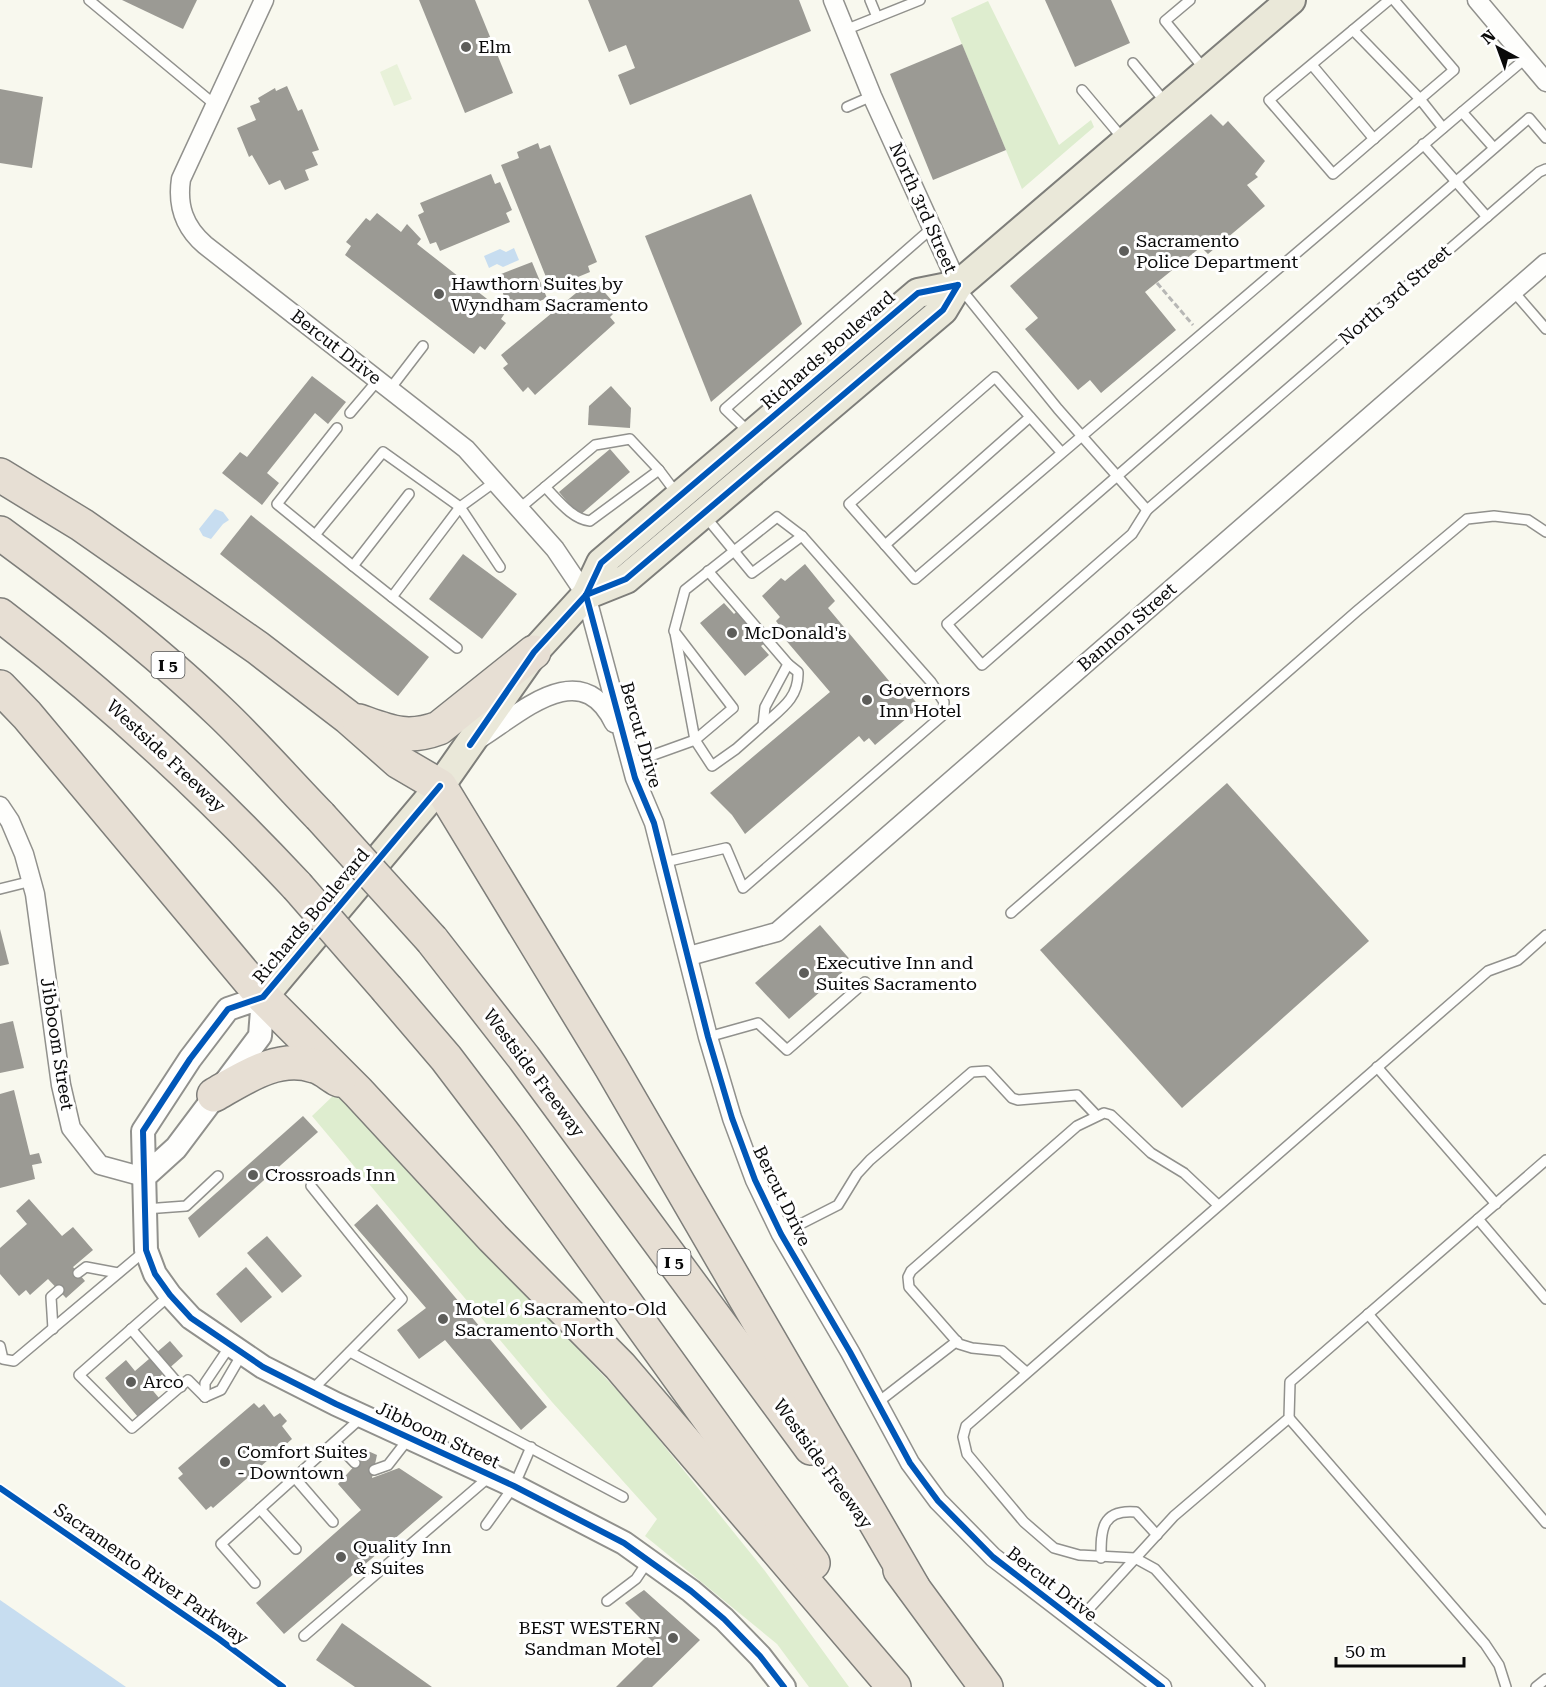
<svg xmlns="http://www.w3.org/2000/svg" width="1546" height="1687" viewBox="0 0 1546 1687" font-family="'Roboto Serif',serif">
  <rect width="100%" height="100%" fill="#f8f8ee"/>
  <g fill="#deedcf">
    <polygon points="988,1 1059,145 1091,120 1094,127 1022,189 951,18"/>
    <polygon points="336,1093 631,1405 765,1571 849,1687 809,1687 777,1644 645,1536 657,1519 552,1402 312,1116"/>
  </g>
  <polygon fill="#e8f1d9" points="397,64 412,99 394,106 380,72"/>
  <g fill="#c7ddf0">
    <polygon points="514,248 519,260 503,267 497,264 489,268 484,256 500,249 506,252"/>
    <polygon points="215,509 223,512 229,520 223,524 211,539 203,536 199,529"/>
    <polygon points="0,1600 113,1678 126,1687 0,1687"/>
  </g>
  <g fill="#9b9a94">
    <polygon points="122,0 197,0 183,29"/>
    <polygon points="419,0 475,0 513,93 465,113"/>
    <polygon points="588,0 799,0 811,31 630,105 618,75 635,68 626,45 609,52"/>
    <polygon points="1045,0 1111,0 1130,43 1075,67"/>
    <polygon points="962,44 1006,150 933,180 890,74"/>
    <polygon points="287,86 298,111 302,109 319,150 312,152 318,165 305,170 309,180 285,190 280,180 269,185 252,155 249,157 237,128 256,120 250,106 260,102 258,98 275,88 276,91"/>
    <polygon points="0,89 43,97 32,168 0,163"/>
    <polygon points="1211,114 1223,126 1228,121 1265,161 1255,174 1258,177 1247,185 1265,206 1208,254 1201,247 1145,292 1176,330 1101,393 1090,380 1078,390 1025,329 1038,318 1010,286"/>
    <polygon points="538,143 540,149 550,145 597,262 588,266 590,272 561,284 559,278 548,282 501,165 519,158 517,152"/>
    <polygon points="491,174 495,184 500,182 512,210 506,213 510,222 440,251 436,242 430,244 418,215 424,212 420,203"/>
    <polygon points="751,194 802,324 711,402 645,236"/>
    <polygon points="377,213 401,232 407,224 421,239 417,244 505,313 501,319 506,323 485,350 480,346 474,354 345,255 351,246 346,242 366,218 370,221"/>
    <polygon points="532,262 547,298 518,310 515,303 508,306 496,276"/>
    <polygon points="593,279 613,302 609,306 614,313 610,317 615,323 535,395 528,387 523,392 503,368 508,364 501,355"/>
    <polygon points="312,376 346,402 328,424 315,413 267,473 279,483 262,505 222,473 240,452 247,457"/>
    <polygon points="611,386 631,408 630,428 588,425 589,406"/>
    <polygon points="610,449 630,472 579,516 559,492"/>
    <polygon points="251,515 429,657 398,696 220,554"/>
    <polygon points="463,554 517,594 482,639 429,599"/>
    <polygon points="805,564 835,601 828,608 895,688 900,683 920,707 875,745 869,738 864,742 859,736 745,834 732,815 710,793 830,692 778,631 781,628 776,621 780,617 762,596 781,578 785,581"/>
    <polygon points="724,603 734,614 737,611 765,643 761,646 769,655 745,676 700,623"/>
    <polygon points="1227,783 1369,941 1182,1108 1040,950"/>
    <polygon points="820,925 853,963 789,1019 755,983"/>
    <polygon points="0,929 9,964 0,966"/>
    <polygon points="13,1021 24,1068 0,1073 0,1024"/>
    <polygon points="14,1090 30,1155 39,1153 42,1163 32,1165 35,1179 0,1188 0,1094"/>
    <polygon points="303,1116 318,1132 199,1238 188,1218"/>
    <polygon points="29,1199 62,1236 73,1227 93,1250 73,1267 85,1281 66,1298 48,1279 30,1295 26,1290 19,1296 0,1274 0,1248 27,1224 16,1211"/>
    <polygon points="377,1204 547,1407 521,1430 445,1340 419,1359 397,1330 426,1308 354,1225"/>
    <polygon points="267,1236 302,1276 282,1293 247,1253"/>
    <polygon points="246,1267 272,1297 241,1323 216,1294"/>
    <polygon points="170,1341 183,1356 149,1386 159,1398 138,1417 105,1378 126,1360 135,1371"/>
    <polygon points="254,1403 259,1408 264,1404 274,1417 280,1413 287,1421 282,1426 292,1439 213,1508 211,1506 206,1510 178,1478 183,1474 178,1468"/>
    <polygon points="368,1451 377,1455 372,1478 399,1468 443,1497 284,1634 256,1603 361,1510 338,1484"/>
    <polygon points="644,1590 700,1640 652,1687 616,1687 657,1646 647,1636 652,1630 625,1603"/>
    <polygon points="342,1623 432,1687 355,1687 316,1660"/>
  </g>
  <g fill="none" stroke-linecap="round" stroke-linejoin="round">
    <defs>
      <g id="service">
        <polyline points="89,0 214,104"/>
        <polyline points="870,0 877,17"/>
        <polyline points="1190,0 1165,21 1205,70"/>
        <polyline points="1389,0 1269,100 1333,174 1420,99 1443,128"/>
        <polyline points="845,30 920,0"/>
        <polyline points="1353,30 1420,99 1454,70 1394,0"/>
        <polyline points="1133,63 1166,103"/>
        <polyline points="1312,65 1374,139"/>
        <polyline points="1082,90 1124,140"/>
        <polyline points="847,107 872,96"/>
        <polyline points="1462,112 1526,58"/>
        <polyline points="1546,138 1529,118 947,624 982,665 1132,534 1147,510 1539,172 1546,169"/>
        <polyline points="1423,144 1487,217"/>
        <polyline points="961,289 1058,409 1147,510"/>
        <polyline points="1513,291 1546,329"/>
        <polyline points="390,389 423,346"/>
        <polyline points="350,413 378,380"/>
        <polyline points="337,428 277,504 353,566"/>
        <polyline points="750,433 725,409 932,228"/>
        <polyline points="1062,453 915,579 849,504 995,377 1062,453 1462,112 1494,148"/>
        <path d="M545,487C558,500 572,519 590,521L659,470"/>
        <polyline points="409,494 353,566 392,597 460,507 500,567"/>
        <polyline points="520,508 595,445 630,439 659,470 677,494"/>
        <polyline points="705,516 752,573 802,536"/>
        <polyline points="315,535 383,452 460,507 496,481"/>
        <polyline points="885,545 1030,417"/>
        <polyline points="392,597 457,648"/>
        <polyline points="675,633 695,740 712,766 736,749 763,725 765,707 788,664 708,571"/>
        <path d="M763,725C781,709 799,698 798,672L788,664"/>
        <polyline points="631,763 695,740 733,708 674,631 685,590 777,517 802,536 931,682 944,702 943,715 743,888 726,848 665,862"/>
        <polyline points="0,889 32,881"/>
        <polyline points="1011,913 1357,611 1467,519 1494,516 1528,520 1546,532"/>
        <polyline points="708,1037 758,1023 787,1050 865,982"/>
        <polyline points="1377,1067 1496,1204"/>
        <polyline points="145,1209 186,1206 218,1176"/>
        <polyline points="1478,1219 1546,1299"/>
        <polyline points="781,1234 838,1205 857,1174 870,1160 972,1072 987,1071 1012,1098 1018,1100 1077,1095 1096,1115"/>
        <polyline points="78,1273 86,1267 118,1273"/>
        <polyline points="170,1295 79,1375 132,1428 188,1380 205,1397"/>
        <polyline points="1368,1314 1546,1523"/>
        <polyline points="53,1329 51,1297 59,1290"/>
        <polyline points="131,1329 181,1387"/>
        <polyline points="0,1346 3,1359 14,1361 146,1250"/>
        <polyline points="350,1352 623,1497"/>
        <polyline points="1026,1372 1002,1351 972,1348 959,1344 909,1287 908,1277 911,1271 1077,1126 1104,1113 1111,1115 1151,1153 1184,1173 1218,1205"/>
        <polyline points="311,1391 402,1299 311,1186"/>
        <polyline points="205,1397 221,1390 242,1354"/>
        <polyline points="205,1397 205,1383 230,1346"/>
        <polyline points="877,1403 957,1341"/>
        <polyline points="1289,1418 1485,1644 1499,1665 1506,1687"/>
        <polyline points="335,1442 355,1463"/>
        <polyline points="374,1470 388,1465 409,1438"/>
        <polyline points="295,1478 333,1522"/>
        <polyline points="260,1509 296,1549"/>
        <polyline points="486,1525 514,1486 531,1447"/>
        <path d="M1101,1558C1101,1530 1101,1509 1136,1512L1157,1535"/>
        <polyline points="255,1583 221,1544 361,1418"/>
        <polyline points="607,1601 636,1579 648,1561"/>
        <polyline points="1077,1622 1174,1516 1289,1418 1290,1382 1546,1160"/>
        <polyline points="304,1636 489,1477"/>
        <polyline points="1260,1687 1155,1569 1135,1558 1079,1555 1054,1548 1024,1522 967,1454 963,1437 966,1426 1488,971 1518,960 1546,935"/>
        <polyline points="1536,1687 1546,1679"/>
      </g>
      <g id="minor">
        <path d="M264,0L181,179C177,206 184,227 205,245L466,449L555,549L586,595L635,778L654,823L708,1037L732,1118L755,1180L781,1234L850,1352L910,1463L938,1501L993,1557L1162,1687"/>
        <polyline points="833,0 872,96 958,285"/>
        <polyline points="1477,0 1546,82"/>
        <path d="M479,739C522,712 581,655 614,723"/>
        <polyline points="0,806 10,821 24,854 35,894 61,1085 71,1128 100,1165 144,1177"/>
        <polyline points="689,956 777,932 1546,263"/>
      </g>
      <polyline id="tertiary" points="144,1177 176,1148 260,1036 263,997 228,1009 190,1059 143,1131 146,1250 155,1274 170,1295 191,1318 263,1367 336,1404 514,1486 624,1543 691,1591 724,1619 760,1656 784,1687"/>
      <g id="primary">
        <polyline points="586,595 626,579 943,310 958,285 1291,0"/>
        <polyline points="263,997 440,786 534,652 586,595 601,563 918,293 958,285"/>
      </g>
      <g id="motorway">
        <polyline points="0,475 82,525 258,648 349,718 399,762 440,786 611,1067 913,1587"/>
        <path d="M0,533C76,589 151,646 219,711C254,744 286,781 320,816"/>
        <path d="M0,615C107,697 205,788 297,886"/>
        <polyline points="0,687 27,715 263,997 358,1092 493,1238 620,1366 894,1687"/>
        <path d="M359,721C390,732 407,740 439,728L534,652"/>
        <polyline points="432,940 524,1058 811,1448"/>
        <polyline points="387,989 446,1058 506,1137 813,1563"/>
        <path d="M214,1095C244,1078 278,1054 314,1066C323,1068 331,1076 339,1080"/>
        <polyline points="900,1570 986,1687"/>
      </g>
    </defs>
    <use href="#service" stroke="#91918d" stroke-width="12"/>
    <use href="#minor" stroke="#91918d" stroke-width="21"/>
    <use href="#tertiary" stroke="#91918d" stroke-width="26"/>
    <use href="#primary" stroke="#7e7e7a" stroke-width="32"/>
    <use href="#motorway" stroke="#7e7e7a" stroke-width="36"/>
    <polyline stroke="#b7b7b5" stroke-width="3" stroke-dasharray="6 3" stroke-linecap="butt" points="1157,283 1193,325"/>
    <use href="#service" stroke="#fefefc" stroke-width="9"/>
    <use href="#minor" stroke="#fefefc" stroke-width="18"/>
    <use href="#tertiary" stroke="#fefefc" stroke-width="22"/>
    <use href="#primary" stroke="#eae8d9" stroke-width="28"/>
    <use href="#motorway" stroke="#e7dfd4" stroke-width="33"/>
    <defs>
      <g id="motorway-bridge">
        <polyline points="320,816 432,940"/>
        <polyline points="297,886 387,989"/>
      </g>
    </defs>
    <use href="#motorway-bridge" stroke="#7e7e7a" stroke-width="36" stroke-linecap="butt"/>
    <use href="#motorway-bridge" stroke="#e7dfd4" stroke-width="33"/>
    <defs>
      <g id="cycleway">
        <polyline points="586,595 635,778 654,823 708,1037 732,1118 755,1180 781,1234 850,1352 910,1463 938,1501 993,1557 1162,1687"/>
        <polyline points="586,595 626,579 943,310 958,285"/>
        <polyline points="470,745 534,652 586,595 601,563 918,293 958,285"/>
        <polyline points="440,786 263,997 228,1009 190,1059 143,1131 146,1250 155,1274 170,1295 191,1318 263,1367 336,1404 514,1486 624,1543 691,1591 724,1619 760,1656 784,1687"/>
        <polyline points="0,1488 219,1639 283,1687"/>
      </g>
    </defs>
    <use href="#cycleway" stroke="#fff" stroke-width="10"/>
    <use href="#cycleway" stroke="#0057b8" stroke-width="6"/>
  </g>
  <g fill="#5d5d5a" stroke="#fff" stroke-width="2">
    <circle cx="466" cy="47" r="6"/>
    <circle cx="1124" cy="251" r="6"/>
    <circle cx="439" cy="294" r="6"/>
    <circle cx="732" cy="633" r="6"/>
    <circle cx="867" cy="700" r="6"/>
    <circle cx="804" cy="973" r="6"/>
    <circle cx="253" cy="1175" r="6"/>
    <circle cx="443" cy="1319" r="6"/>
    <circle cx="131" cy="1382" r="6"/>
    <circle cx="225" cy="1462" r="6"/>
    <circle cx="341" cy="1557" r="6"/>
    <circle cx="673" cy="1638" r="6"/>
  </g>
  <g text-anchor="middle" stroke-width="6" stroke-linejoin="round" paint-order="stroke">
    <g fill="#fff" stroke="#545454" stroke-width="1.5">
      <rect x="151.5" y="652" width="33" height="26" rx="4.5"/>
      <rect x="657.5" y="1249" width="33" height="26" rx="4.5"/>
    </g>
    <g font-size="16" font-weight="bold" fill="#0a0a0a">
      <text x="168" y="671">I 5</text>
      <text x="674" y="1268">I 5</text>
    </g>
    <g font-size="18" fill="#0a0a0a" stroke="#fff" text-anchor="start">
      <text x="478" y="53">Elm</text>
      <text x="1136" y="247">Sacramento<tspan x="1136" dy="21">Police Department</tspan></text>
      <text x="451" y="290">Hawthorn Suites by<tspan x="451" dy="21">Wyndham Sacramento</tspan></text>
      <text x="744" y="639">McDonald's</text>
      <text x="879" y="696">Governors<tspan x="879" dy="21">Inn Hotel</tspan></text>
      <text x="816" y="969">Executive Inn and<tspan x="816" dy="21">Suites Sacramento</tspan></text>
      <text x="265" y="1181">Crossroads Inn</text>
      <text x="455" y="1315">Motel 6 Sacramento-Old<tspan x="455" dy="21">Sacramento North</tspan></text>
      <text x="143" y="1388">Arco</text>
      <text x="237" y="1458">Comfort Suites<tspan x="237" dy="21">- Downtown</tspan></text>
      <text x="353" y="1553">Quality Inn<tspan x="353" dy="21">&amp; Suites</tspan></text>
      <text x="661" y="1634" text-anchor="end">BEST WESTERN<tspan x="661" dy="21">Sandman Motel</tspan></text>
    </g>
    <g font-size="18" fill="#0a0a0a" stroke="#fff">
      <text transform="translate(923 208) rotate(66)" y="6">North 3rd Street</text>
      <text transform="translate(1395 295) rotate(-41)" y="6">North 3rd Street</text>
      <text transform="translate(336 347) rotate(38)" y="6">Bercut Drive</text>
      <text transform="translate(828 350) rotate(-41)" y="6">Richards Boulevard</text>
      <text transform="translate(1127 627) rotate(-41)" y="6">Bannon Street</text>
      <text transform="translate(641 735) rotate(74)" y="6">Bercut Drive</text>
      <text transform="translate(166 756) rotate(43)" y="6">Westside Freeway</text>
      <text transform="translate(311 916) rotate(-50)" y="6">Richards Boulevard</text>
      <text transform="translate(57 1044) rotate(81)" y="6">Jibboom Street</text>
      <text transform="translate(534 1073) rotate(53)" y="6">Westside Freeway</text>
      <text transform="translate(782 1196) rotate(64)" y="6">Bercut Drive</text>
      <text transform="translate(438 1435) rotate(25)" y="6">Jibboom Street</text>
      <text transform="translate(823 1464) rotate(54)" y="6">Westside Freeway</text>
      <text transform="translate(151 1574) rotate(35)" y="6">Sacramento River Parkway</text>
      <text transform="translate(1052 1584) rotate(38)" y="6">Bercut Drive</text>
    </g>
  </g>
  <g transform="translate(1498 48) rotate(319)" stroke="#ffffff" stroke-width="4.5" paint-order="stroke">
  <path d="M0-4.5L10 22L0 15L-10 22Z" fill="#0a0a0a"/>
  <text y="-9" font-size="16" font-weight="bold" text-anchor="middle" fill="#0a0a0a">N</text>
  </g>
  <path d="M1336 1657v9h128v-9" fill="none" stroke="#0a0a0a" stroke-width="3"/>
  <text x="1345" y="1657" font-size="18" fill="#0a0a0a" stroke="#ffffff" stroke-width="4.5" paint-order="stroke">50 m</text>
</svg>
